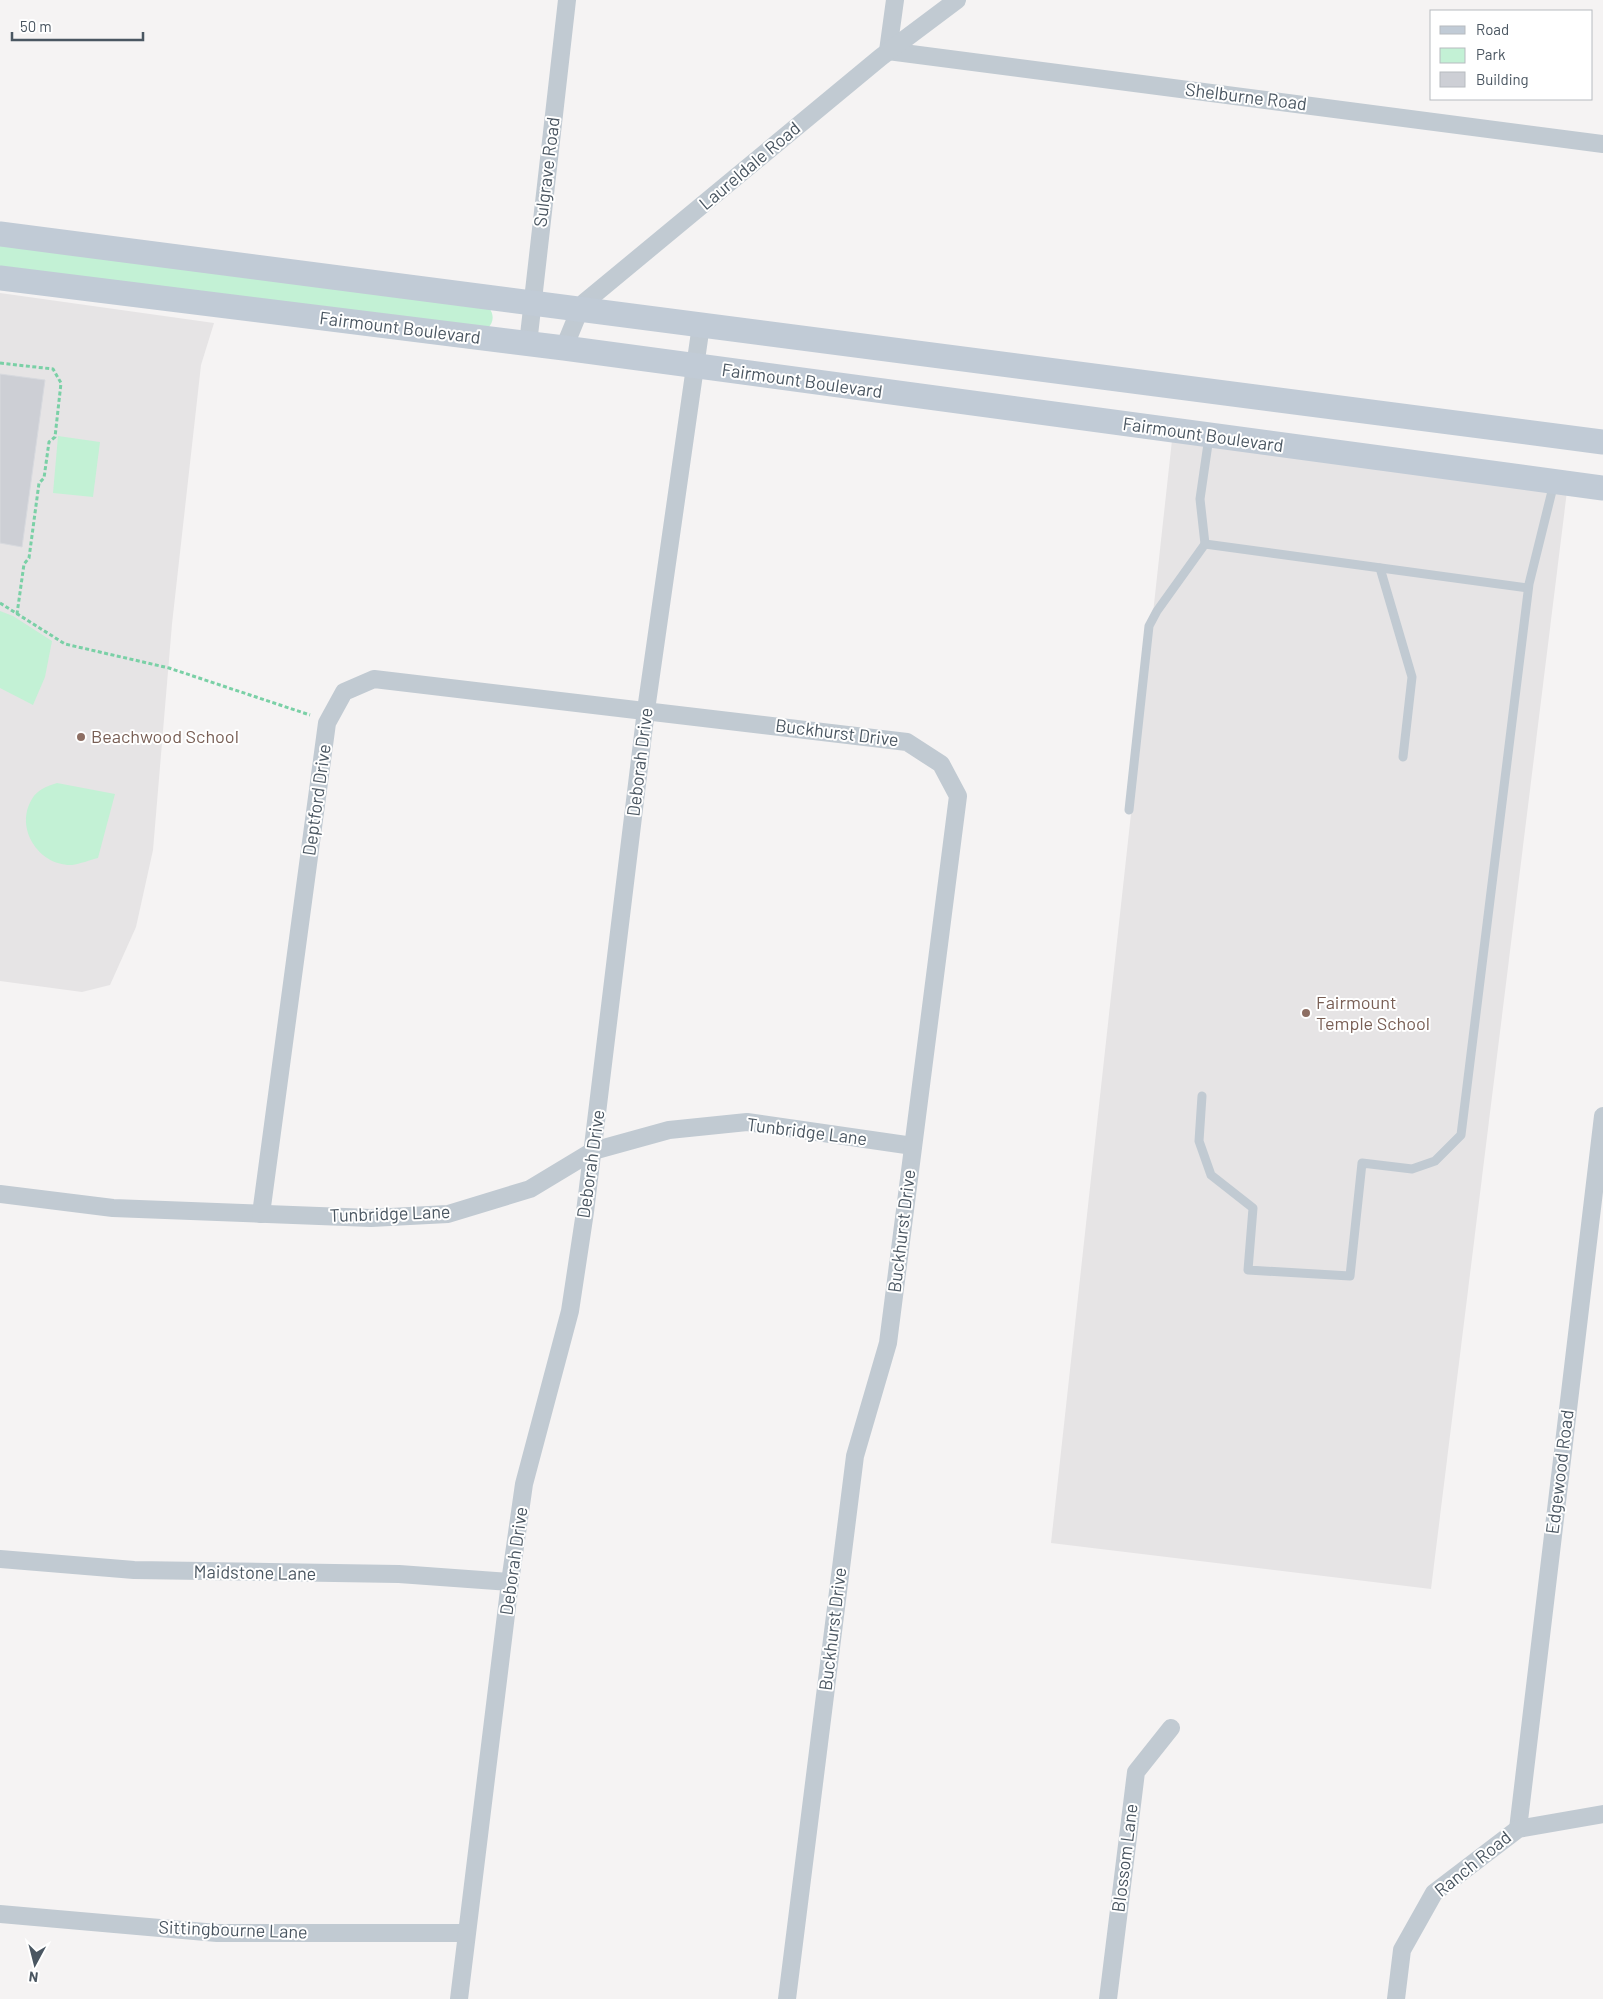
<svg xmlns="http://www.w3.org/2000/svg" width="1603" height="1999" viewBox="0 0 1603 1999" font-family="Barlow,sans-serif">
  <rect width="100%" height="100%" fill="#f5f3f3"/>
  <g fill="#e6e4e5">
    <polygon points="0,293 214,323 201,365 172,624 153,850 136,927 110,985 82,992 0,981"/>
    <polygon points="1173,431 1568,483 1431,1589 1051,1543"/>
  </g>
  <g fill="#c3f1d5">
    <path d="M0,242L489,308C494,314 494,322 488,328L0,270Z"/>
    <polygon points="58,436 100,442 93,497 53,493"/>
    <polygon points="0,611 13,616 52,641 45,677 33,705 0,688"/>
    <path d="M57,783L115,794L98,858C90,860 80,864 72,865C39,866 14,828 32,799C37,790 47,786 57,783Z"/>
  </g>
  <polygon fill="#cdcfd5" stroke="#d7d9de" points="0,374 45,380 22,547 0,543"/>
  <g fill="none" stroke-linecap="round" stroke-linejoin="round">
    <g stroke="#7ad0a6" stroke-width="3" stroke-dasharray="4 2.5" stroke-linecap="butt">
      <polyline points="0,363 53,369 61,383 55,437 49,442 44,478 39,483 29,558 24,564 17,614"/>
      <polyline points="0,603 65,644 169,668 310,715"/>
    </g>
    <g stroke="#c1cad2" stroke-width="9">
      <polyline points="1209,437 1200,499 1205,544 1528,588"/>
      <polyline points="1380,568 1412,677 1403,757"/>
      <polyline points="1129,810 1149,626 1157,611 1205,544"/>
      <polyline points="1202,1096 1199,1141 1211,1175 1253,1208 1248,1270 1350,1276 1362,1163 1412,1169 1435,1161 1461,1135 1529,584 1554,483"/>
    </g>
    <g stroke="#c1cad2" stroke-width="18">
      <polyline points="895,0 888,51 1603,144"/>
      <polyline points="528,344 567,0"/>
      <polyline points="564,348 580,309 585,302 881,57 957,0"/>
      <polyline points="0,1194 113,1208 371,1218 448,1214 530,1189 593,1151 669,1130 747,1122 913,1146"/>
      <polyline points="261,1214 327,723 344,692 374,679 907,742 941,764 958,796 888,1343 855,1456 787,1999"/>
      <polyline points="0,1559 134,1570 399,1574 510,1582"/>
      <polyline points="1518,1829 1603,1116"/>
      <polyline points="0,1914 217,1933 466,1933"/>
      <polyline points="459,1999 510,1582 524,1484 570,1311 585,1212 646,710 701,325"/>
      <polyline points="1108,1999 1136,1772 1171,1728"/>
      <polyline points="1396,1999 1402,1950 1434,1893 1518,1829 1603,1814"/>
    </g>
    <g stroke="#c1cbd6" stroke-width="25">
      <polyline points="0,234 1603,442"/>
      <polyline points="0,278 564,348 1603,488"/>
    </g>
  </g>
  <g fill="#8d6e63" stroke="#fff" stroke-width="2">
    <circle cx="81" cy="737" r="5"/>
    <circle cx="1306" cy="1013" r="5"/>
  </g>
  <g text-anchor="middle" stroke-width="4" stroke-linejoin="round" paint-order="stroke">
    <g font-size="18" fill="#4a5661" stroke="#fff">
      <text transform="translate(1246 97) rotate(7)" y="6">Shelburne Road</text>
      <text transform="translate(750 166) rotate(-40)" y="6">Laureldale Road</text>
      <text transform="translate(547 172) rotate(-83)" y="6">Sulgrave Road</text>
      <text transform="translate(400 328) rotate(7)" y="6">Fairmount Boulevard</text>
      <text transform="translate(802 381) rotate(8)" y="6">Fairmount Boulevard</text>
      <text transform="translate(1203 435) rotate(8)" y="6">Fairmount Boulevard</text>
      <text transform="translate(837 733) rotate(7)" y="6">Buckhurst Drive</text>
      <text transform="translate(640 762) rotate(-83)" y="6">Deborah Drive</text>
      <text transform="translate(317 800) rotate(-82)" y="6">Deptford Drive</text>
      <text transform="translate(807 1132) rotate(7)" y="6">Tunbridge Lane</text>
      <text transform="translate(591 1164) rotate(-82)" y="6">Deborah Drive</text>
      <text transform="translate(390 1214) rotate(-2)" y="6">Tunbridge Lane</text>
      <text transform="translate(902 1231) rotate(-83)" y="6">Buckhurst Drive</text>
      <text transform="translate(1560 1472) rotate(-83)" y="6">Edgewood Road</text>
      <text transform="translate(514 1561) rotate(-82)" y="6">Deborah Drive</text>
      <text transform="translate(255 1573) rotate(1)" y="6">Maidstone Lane</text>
      <text transform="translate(833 1629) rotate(-83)" y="6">Buckhurst Drive</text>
      <text transform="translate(1125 1858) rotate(-83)" y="6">Blossom Lane</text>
      <text transform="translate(1473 1864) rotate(-39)" y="6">Ranch Road</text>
      <text transform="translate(233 1930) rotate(2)" y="6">Sittingbourne Lane</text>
    </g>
    <g font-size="18" fill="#785e54" stroke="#fff" text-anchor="start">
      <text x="91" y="743">Beachwood School</text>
      <text x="1316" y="1009">Fairmount<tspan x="1316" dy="21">Temple School</tspan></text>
    </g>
  </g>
  <rect x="1430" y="10" width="162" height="90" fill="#ffffff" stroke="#b7bbc0"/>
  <rect x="1440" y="26" width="25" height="8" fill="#c1cbd6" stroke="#b7bbc0"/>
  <text x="1476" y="35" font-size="15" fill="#4a5661">Road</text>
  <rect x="1440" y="48" width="25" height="15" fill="#c3f1d5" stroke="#b7bbc0"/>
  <text x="1476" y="60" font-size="15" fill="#4a5661">Park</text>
  <rect x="1440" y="72" width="25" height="15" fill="#cdcfd5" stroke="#b7bbc0"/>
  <text x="1476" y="85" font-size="15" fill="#4a5661">Building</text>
  <g transform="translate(35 1964) rotate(187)" stroke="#ffffff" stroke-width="4" paint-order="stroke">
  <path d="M0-4L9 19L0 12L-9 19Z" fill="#4a5661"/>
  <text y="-8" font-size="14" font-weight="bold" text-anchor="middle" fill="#4a5661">N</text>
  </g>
  <path d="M12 32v8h131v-8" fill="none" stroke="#4a5661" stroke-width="2.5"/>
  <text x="20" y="32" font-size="15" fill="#4a5661" stroke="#ffffff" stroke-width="4" paint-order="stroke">50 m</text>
</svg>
